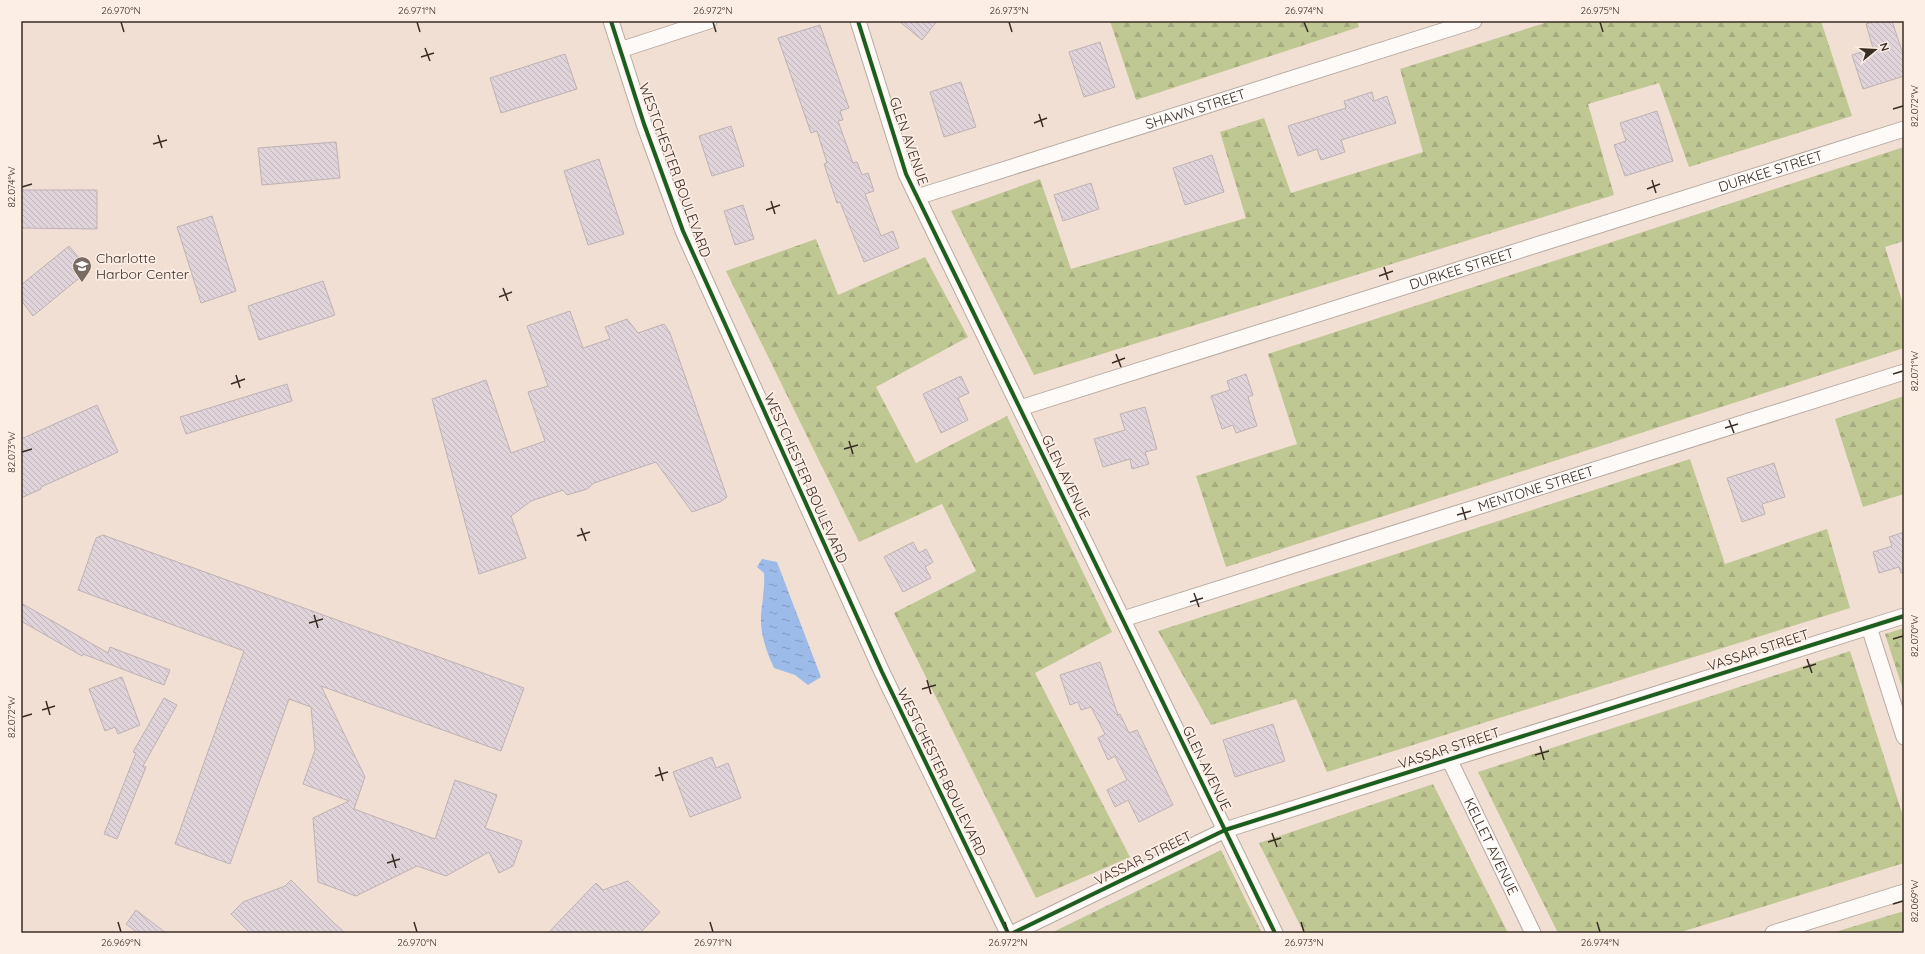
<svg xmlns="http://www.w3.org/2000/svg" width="1925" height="954" viewBox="0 0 1925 954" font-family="Quicksand,sans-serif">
  <defs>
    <pattern id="forest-firs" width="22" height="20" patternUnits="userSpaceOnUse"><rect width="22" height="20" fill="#bfc793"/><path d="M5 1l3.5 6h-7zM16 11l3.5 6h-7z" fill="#a5ab7f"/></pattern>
    <pattern id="water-ripples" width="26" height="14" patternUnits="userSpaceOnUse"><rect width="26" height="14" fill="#9cbbe9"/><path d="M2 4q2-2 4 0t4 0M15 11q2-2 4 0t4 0" fill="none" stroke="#8098bd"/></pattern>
    <pattern id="building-back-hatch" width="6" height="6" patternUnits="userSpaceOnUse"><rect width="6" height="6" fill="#e1d3da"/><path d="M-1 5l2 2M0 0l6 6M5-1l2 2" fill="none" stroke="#c2b5bb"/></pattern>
  </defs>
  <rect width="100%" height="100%" fill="#f2dfd3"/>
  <g fill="url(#forest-firs)">
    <polygon points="1110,21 1357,21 1359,27 1136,100"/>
    <polygon points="1551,21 1821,21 1852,116 1689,167 1659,83 1588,104 1614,195 1034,375 951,211 1040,179 1071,269 1246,218 1220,132 1264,118 1291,193 1423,152 1400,69"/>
    <polygon points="1904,147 1904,241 1885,247 1904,307 1904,348 1226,567 1196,476 1297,444 1268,354"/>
    <polygon points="816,239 838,295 925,257 968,337 876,387 916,463 1007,416 1112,632 1035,673 1130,857 1036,898 894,613 976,571 942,504 859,542 726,271"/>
    <polygon points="1904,396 1904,494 1863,507 1835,419"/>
    <polygon points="1690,459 1725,564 1827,529 1850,608 1327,772 1296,699 1211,725 1158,631"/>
    <polygon points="1904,628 1904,693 1885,634"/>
    <polygon points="1850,651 1904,819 1904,863 1678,933 1558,933 1478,772"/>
    <polygon points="1433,784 1508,933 1304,933 1259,843"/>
    <polygon points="1221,850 1262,933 1051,933"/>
    <polygon points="1904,911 1904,933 1832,933"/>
  </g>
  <path fill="url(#water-ripples)" d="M762,559L777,562L821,677L808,685L795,675L774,668C767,653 760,634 761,616C762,602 765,588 764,573L757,567Z"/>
  <g fill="url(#building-back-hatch)" stroke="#beb2b3">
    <polygon points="899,21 937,21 922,40"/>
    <polygon points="1875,21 1892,21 1904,57 1904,76 1863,89 1852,55 1873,48 1866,24"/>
    <polygon points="820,25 849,108 840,111 843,120 838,121 853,163 857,162 862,175 868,173 874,191 865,194 881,236 893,231 899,248 864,262 840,202 837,203 824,164 827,163 817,131 811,133 778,38"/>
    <polygon points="1100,42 1115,87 1084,97 1069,52"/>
    <polygon points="565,54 577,89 501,113 490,78"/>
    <polygon points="961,82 976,127 944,137 930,92"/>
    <polygon points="1372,92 1374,101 1387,96 1396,123 1341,140 1345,152 1321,160 1317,149 1298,156 1288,126 1346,108 1344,101"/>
    <polygon points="1657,111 1673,161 1625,176 1614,145 1626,141 1620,123"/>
    <polygon points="731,126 744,166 712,176 699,136"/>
    <polygon points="336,142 340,178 262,185 258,148"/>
    <polygon points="1212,155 1224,192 1185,205 1173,168"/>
    <polygon points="599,159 624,234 588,245 564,171"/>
    <polygon points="1091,183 1099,209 1063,221 1054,195"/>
    <polygon points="21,190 97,190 97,229 21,228"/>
    <polygon points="743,205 754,239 735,245 724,211"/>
    <polygon points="212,216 236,291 201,303 177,227"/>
    <polygon points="69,246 89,270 33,316 21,300 21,285"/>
    <polygon points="323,281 335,315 259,340 248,306"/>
    <polygon points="570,311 583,348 610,339 605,327 627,319 638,333 664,324 670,333 727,497 720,502 692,512 656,462 594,483 587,489 567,495 563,490 531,501 511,516 526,558 479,574 432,399 486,380 511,453 545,441 528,392 548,386 527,326"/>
    <polygon points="1246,374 1253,395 1248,397 1257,426 1236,433 1233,425 1222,429 1211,396 1230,390 1227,381"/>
    <polygon points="961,376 969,393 958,398 968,420 941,433 923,394"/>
    <polygon points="287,384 292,401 186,434 180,417"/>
    <polygon points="97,405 118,452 41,487 41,489 21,498 21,439"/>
    <polygon points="1145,407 1157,449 1145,452 1149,464 1132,469 1130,459 1103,467 1094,439 1125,430 1120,414"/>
    <polygon points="1774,463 1785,497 1762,504 1765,514 1742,522 1727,478"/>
    <polygon points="1904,532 1904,573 1901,573 1899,567 1879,573 1873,552 1892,546 1889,537"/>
    <polygon points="103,535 524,688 501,751 321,686 365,777 354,809 435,839 455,780 497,795 485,828 522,841 513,866 499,873 489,852 446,876 417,866 356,896 318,882 313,818 349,801 303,784 315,750 311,707 289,699 230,864 175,844 244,651 78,590 96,538"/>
    <polygon points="913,542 919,553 926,549 933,562 925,567 931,578 903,592 884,557"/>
    <polygon points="21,603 108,653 110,647 170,670 164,685 83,654 82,656 21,621"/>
    <polygon points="1100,662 1118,715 1120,714 1129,733 1137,730 1173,805 1139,822 1128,800 1115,807 1107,790 1127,780 1115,756 1108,760 1098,738 1105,734 1091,707 1081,710 1078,702 1070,705 1060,675"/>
    <polygon points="122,677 140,725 118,734 115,727 105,731 89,689"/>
    <polygon points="164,698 177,705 143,766 146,767 117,839 104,834 136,753 133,752"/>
    <polygon points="1273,724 1285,761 1235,777 1223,740"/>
    <polygon points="712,757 716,768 728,763 741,798 690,817 673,772"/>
    <polygon points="291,880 333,922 345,933 250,933 231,914 243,902 285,886"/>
    <polygon points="628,881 660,912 640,933 548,933 596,883 603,890"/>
    <polygon points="136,910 166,933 138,933 126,924"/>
  </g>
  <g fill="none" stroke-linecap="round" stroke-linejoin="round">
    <defs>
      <g id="street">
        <polyline points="611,21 644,124 683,231 882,672 1008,933"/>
        <polyline points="858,21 906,174 1275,933"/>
        <polyline points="620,50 709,21"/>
        <path id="s1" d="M917,197L1474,21"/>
        <path id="s2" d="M1020,408L1904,129"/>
        <path id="s3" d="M1123,619L1904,372"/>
        <polyline points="1869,627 1904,737"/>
        <path id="s4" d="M1449,759L1533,933"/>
        <polyline points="1013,933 1225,830 1904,616"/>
        <polyline points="1773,933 1904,892"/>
      </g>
    </defs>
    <use href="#street" stroke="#b8aaa1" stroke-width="17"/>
    <use href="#street" stroke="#fdfaf8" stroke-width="15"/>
    <defs>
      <g id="cycleway">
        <polyline points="611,21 644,124 683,231 882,672 1008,933"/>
        <polyline points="858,21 906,174 1275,933"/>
        <polyline points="1013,933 1225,830 1904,616"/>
      </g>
    </defs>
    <use href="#cycleway" stroke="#fceee5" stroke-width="6"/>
    <use href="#cycleway" stroke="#1b5e20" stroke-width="4"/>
  </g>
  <path fill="none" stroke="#3a2d25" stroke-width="1.5" d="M121,22L124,32M417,22L420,32M713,22L716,32M1009,22L1012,32M1304,22L1308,32M1600,22L1603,32M425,48L430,61M421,57L434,53M1893,109L1903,106M1039,114L1043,127M1034,123L1047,118M158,135L162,148M153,144L167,140M1652,180L1656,193M22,187L32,184M1647,189L1660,184M771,201L775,214M766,210L780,205M1384,267L1388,280M1379,276L1393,271M503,288L508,301M499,297L512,292M1116,354L1121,367M1112,363L1125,358M1893,374L1903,371M236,375L240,388M231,384L245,379M1729,420L1734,433M1725,428L1738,424M849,441L853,454M844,449L858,445M22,452L32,449M1462,507L1466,520M1457,515L1471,511M581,528L586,541M577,536L590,532M1194,593L1199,607M1190,602L1203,598M314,615L318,628M309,623L323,619M1893,639L1903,636M1807,659L1812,673M1803,668L1816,664M927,680L931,694M922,689L936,685M46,701L50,715M42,710L55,706M22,717L32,714M1540,746L1544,760M1535,755L1549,751M659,767L663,781M655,776L668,772M1272,833L1277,847M1268,842L1281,838M392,854L396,868M387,863L400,859M1893,904L1903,901M118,922L121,932M414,922L417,932M710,922L713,932M1005,922L1008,932M1301,922L1304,932M1597,922L1600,932"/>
  <defs>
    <symbol id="school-pin" viewBox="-11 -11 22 30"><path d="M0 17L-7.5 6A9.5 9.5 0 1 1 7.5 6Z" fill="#7a6b62" stroke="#fceee5"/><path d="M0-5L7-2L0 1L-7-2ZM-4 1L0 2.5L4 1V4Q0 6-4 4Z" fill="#fff"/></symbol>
  </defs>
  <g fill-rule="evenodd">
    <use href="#school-pin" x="71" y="255" width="22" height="30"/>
  </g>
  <g text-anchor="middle" stroke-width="3.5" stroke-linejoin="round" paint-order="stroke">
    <g font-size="14" fill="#3a2d25" stroke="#fceee5">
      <text dy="5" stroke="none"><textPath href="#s1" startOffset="292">SHAWN STREET</textPath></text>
      <text transform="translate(909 141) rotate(71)" y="5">GLEN AVENUE</text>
      <text transform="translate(675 170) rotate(70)" y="5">WESTCHESTER BOULEVARD</text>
      <text dy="5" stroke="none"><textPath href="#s2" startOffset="787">DURKEE STREET</textPath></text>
      <text dy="5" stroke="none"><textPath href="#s2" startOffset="463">DURKEE STREET</textPath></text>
      <text transform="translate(1066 477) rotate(64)" y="5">GLEN AVENUE</text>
      <text transform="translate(806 478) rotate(66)" y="5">WESTCHESTER BOULEVARD</text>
      <text dy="5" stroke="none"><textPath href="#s3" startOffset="433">MENTONE STREET</textPath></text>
      <text transform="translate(1758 650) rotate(-18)" y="5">VASSAR STREET</text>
      <text transform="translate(1449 748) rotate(-18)" y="5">VASSAR STREET</text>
      <text transform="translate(1207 768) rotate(64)" y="5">GLEN AVENUE</text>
      <text transform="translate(942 772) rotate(64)" y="5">WESTCHESTER BOULEVARD</text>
      <text dy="5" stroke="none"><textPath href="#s4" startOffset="97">KELLET AVENUE</textPath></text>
      <text transform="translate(1143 858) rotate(-26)" y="5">VASSAR STREET</text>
    </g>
    <g font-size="14" fill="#3a2d25" stroke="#fceee5" text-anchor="start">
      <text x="96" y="263">Charlotte<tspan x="96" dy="16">Harbor Center</tspan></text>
    </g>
  </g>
  <rect width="1925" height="954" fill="none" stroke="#fceee5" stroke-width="44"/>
  <g transform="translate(1875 50) rotate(72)" stroke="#fceee5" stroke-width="3" paint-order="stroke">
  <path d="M0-3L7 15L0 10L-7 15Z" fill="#3a2d25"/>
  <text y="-6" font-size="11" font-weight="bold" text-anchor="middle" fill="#3a2d25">N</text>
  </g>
  <rect x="22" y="22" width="1881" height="910" fill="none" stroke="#3a2d25" stroke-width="1.5"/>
  <g font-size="10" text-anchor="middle" fill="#3a2d25">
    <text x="121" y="14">26.970°N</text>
    <text x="417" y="14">26.971°N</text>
    <text x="713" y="14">26.972°N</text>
    <text x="1009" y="14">26.973°N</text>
    <text x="1304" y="14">26.974°N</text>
    <text x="1600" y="14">26.975°N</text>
    <text transform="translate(1914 106) rotate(-90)" y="4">82.072°W</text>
    <text transform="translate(11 187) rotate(-90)" y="4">82.074°W</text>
    <text transform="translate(1914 371) rotate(-90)" y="4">82.071°W</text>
    <text transform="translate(11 452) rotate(-90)" y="4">82.073°W</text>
    <text transform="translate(1914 636) rotate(-90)" y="4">82.070°W</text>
    <text transform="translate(11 717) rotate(-90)" y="4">82.072°W</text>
    <text transform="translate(1914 901) rotate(-90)" y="4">82.069°W</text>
    <text x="121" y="946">26.969°N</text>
    <text x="417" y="946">26.970°N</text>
    <text x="713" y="946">26.971°N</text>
    <text x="1008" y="946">26.972°N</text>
    <text x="1304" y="946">26.973°N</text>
    <text x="1600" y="946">26.974°N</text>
  </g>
</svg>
